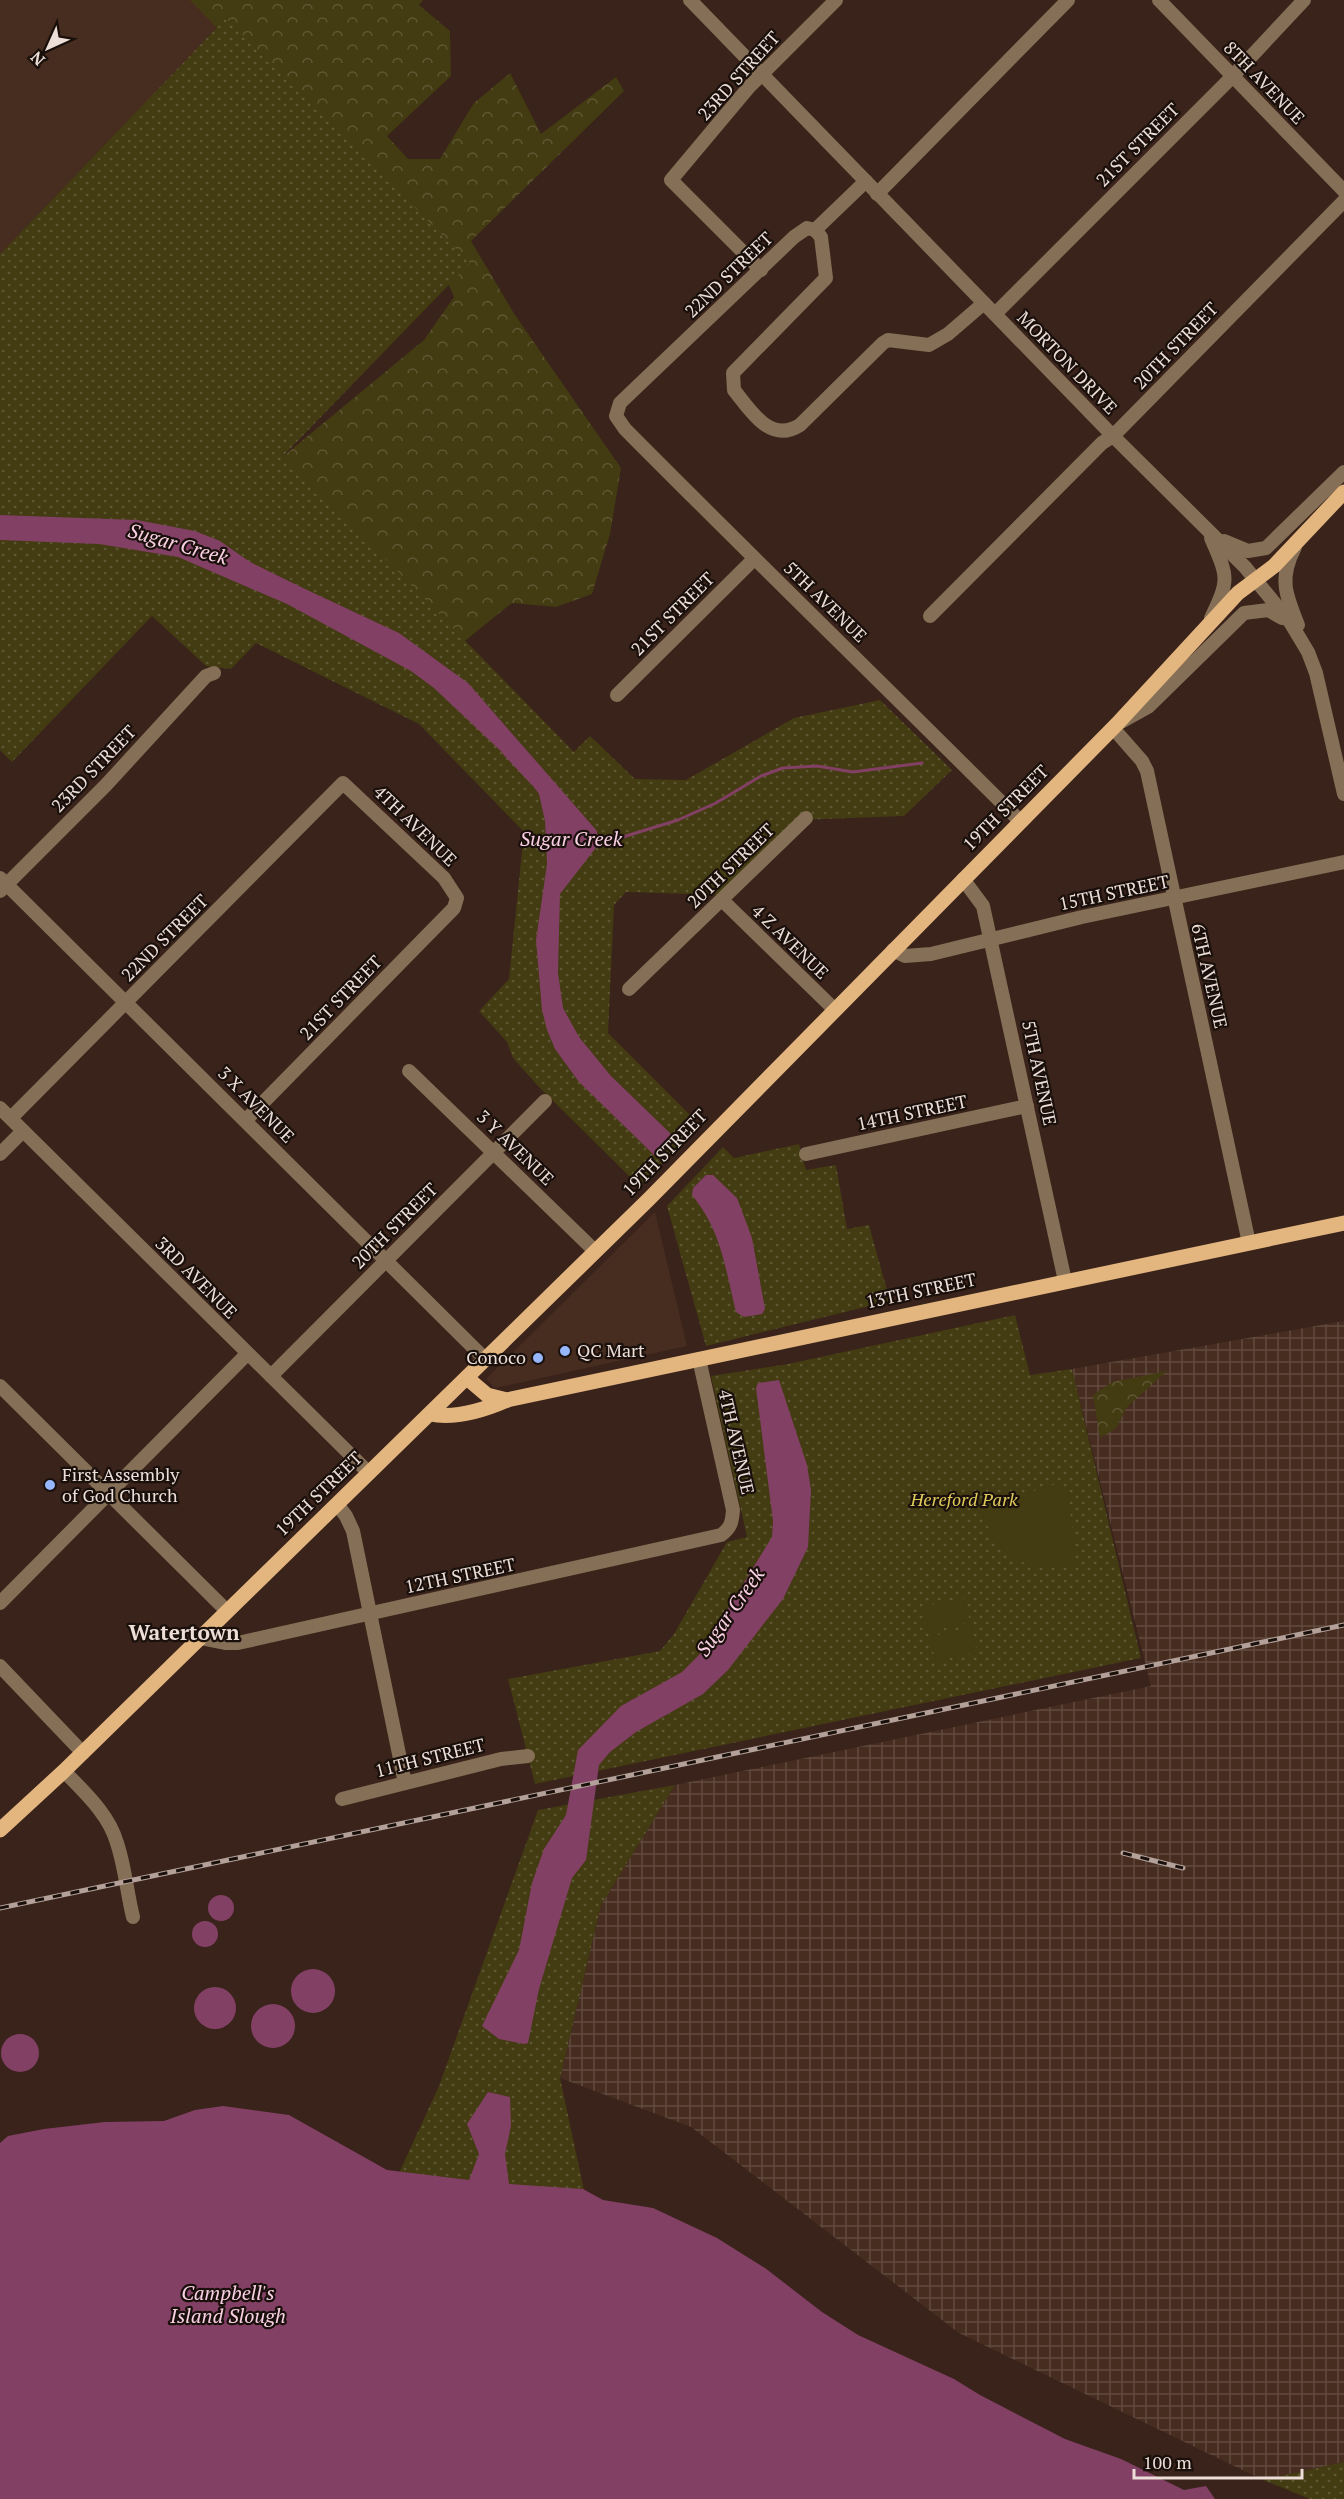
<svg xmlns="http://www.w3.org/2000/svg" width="1344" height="2499" viewBox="0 0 1344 2499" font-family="'PT Serif',serif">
  <defs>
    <pattern id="industrial-grid" width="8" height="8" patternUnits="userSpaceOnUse" patternTransform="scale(1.5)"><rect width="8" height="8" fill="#472c20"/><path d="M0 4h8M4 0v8" fill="none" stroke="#624a40"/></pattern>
    <pattern id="forest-crowns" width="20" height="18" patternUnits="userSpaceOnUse" patternTransform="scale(1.5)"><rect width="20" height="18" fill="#433b11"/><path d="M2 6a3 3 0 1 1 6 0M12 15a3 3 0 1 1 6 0" fill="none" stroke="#5e5733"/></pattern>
    <pattern id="park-dots" width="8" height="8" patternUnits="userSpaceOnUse" patternTransform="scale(1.5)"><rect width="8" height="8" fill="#433b11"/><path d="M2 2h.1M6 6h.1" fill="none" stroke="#5e5733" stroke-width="1.8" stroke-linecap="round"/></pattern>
  </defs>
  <rect width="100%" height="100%" fill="#39231a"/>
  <g fill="#472c20">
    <polygon points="0,0 207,0 226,18 0,254"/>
    <polygon points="655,1212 687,1346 495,1388 486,1379"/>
  </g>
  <polygon fill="url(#industrial-grid)" points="1344,1321 1344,2462 1263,2480 959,2333 691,2127 560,2078 601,1905 675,1785 1151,1686 1072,1369"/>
  <g fill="url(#forest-crowns)">
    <polygon points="190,0 423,0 419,5 450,31 451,76 387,136 408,159 440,159 474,103 510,73 541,134 616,77 624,91 471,241 515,315 621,468 610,534 592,594 556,607 512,603 461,644 245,488 424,340 454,297 436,254"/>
    <polygon points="1167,1371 1127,1407 1116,1428 1100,1438 1093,1395 1112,1382"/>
  </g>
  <g fill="url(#park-dots)">
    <polygon points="226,18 470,263 284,455 574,752 590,736 635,779 686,780 794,718 880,700 952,770 904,816 799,820 721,895 626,892 614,905 608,1033 701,1126 642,1183 629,1176 537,1085 513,1058 507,1042 479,1011 509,979 524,832 419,724 256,643 231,669 206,666 152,616 12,762 0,750 0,254"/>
    <polygon points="799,1144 806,1170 836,1165 847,1229 869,1225 890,1301 706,1346 667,1206 723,1147 734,1158"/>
    <polygon points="1015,1315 1030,1375 1072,1369 1141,1658 535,1784 508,1679 660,1651 674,1634 727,1542 747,1537 711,1376 788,1364"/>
    <polygon points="675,1785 601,1905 560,2078 593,2232 394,2184 439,2086 538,1810"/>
    <polygon points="1344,2462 1344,2499 1310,2499 1263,2480"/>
  </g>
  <g fill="#433b11">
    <polygon points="1059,1483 1068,1489 1076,1568 1033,1568 1004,1551 991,1533 979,1508"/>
    <polygon points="964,1598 970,1622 928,1632 922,1607"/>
    <polygon points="971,1627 977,1652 935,1661 930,1637"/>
  </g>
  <g fill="#834065">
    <polygon points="0,515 137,520 195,531 220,541 250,562 303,588 399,633 468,683 597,831 598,845 560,894 558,973 563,1008 579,1037 611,1076 673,1136 674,1142 660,1156 655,1156 579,1082 555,1049 547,1030 542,1010 536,940 547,864 545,821 539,794 521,770 434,688 411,671 287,604 178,557 99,544 0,540"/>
    <path d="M706,1175H713L737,1198L752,1238L765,1309L762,1314L744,1317L736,1312C725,1268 722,1232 692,1195L693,1188Z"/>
    <polygon points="779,1380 807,1465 811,1490 808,1547 783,1599 728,1670 703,1694 636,1732 610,1752 599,1765 586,1860 572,1878 539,1989 528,2043 524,2044 499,2039 482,2026 519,1950 532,1883 544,1849 566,1815 578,1750 621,1706 682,1672 700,1654 772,1537 773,1521 756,1388 758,1383"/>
    <circle cx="221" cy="1908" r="13"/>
    <circle cx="205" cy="1934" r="13"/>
    <circle cx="313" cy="1991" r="22"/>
    <circle cx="215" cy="2008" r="21"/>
    <circle cx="273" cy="2026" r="22"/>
    <circle cx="20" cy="2053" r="19"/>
    <polygon points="488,2092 510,2097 511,2126 505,2154 509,2184 583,2189 603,2200 653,2208 717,2238 765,2268 822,2312 858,2335 954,2379 980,2395 1065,2439 1121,2459 1184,2490 1206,2486 1215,2499 0,2499 0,2143 8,2136 44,2129 105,2122 164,2121 195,2110 223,2106 289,2115 387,2170 469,2180 479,2154 467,2124"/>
  </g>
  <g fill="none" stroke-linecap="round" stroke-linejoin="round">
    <g stroke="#834065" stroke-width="3">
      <polyline points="504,753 532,783"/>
      <polyline points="597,845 678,820 716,803 761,776 783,768 817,766 853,772 922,763"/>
    </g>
    <g stroke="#856f56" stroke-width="14">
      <polyline points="690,0 1113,436 1245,567 1290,622 1308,652 1316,673 1344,794"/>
      <polyline points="1159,0 1344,191"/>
      <path d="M866,181L815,230L807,228L794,237L620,403L616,416L625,429C756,561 889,690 1020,821"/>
      <polyline points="877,194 1068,0"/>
      <path d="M815,230L821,237L826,278L733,373L734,390C751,411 770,444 800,425L883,343L888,340L929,345L948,334L984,303"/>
      <polyline points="761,270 671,180 749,87 836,0"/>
      <polyline points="995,314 1232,77 1304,0"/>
      <path d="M1211,538C1228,577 1230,579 1211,618"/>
      <polyline points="1224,541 1248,551 1266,548 1344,472"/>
      <path d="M1295,547C1279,578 1285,593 1298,625"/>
      <polyline points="930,616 1102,443 1113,436 1344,201"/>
      <polyline points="617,695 754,559"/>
      <polyline points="1121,722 1148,707 1244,613 1268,610 1282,618"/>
      <polyline points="1113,728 1142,761 1147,771 1249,1243"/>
      <polyline points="0,878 485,1359"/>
      <polyline points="963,879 983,906 1065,1281"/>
      <polyline points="0,891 106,785 206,676 214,673"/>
      <polyline points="722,900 834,1009"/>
      <polyline points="893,950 905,956 931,954 1082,917 1344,862"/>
      <polyline points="629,989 806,818"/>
      <polyline points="409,1071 595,1251"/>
      <polyline points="0,1108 369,1473"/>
      <polyline points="11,1118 343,783 444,878 457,898 454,908 246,1120"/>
      <polyline points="0,1154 23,1131"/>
      <polyline points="806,1154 1027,1106"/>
      <polyline points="271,1376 545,1101"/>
      <polyline points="0,1386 227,1611"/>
      <polyline points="337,1504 346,1516 353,1531 405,1783"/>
      <polyline points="0,1603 247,1354"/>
      <path d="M200,1638L225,1643H238L721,1535C731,1528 732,1522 733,1510L699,1359"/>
      <polyline points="0,1666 83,1753"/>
      <path d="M64,1771C84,1792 109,1814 117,1843C125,1867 127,1893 133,1917"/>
      <polyline points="342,1799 501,1759 528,1756"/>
    </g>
    <g stroke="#e3b57f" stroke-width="15">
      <polyline points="467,1378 487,1395 507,1400"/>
      <path d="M430,1414C454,1419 484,1410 507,1400L1344,1223"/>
      <polyline points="0,1830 64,1771 649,1199 1117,724 1238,593 1274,566 1344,492"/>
    </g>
    <defs>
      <g id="rail">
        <polyline points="1123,1853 1183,1868"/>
        <polyline points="0,1908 1344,1625"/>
      </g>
    </defs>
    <use href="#rail" stroke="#b2a099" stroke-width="5"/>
    <use href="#rail" stroke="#190f0b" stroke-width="3" stroke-dasharray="9" stroke-linecap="butt"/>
  </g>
  <g fill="#96b6fd" stroke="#190f0b" stroke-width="2">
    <circle cx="565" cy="1351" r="6"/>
    <circle cx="538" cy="1358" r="6"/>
    <circle cx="50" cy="1485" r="6"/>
  </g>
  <g text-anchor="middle" stroke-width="4.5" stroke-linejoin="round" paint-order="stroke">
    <g font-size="18" fill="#edded7" stroke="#190f0b">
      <text transform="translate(739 76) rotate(-48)" y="6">23RD STREET</text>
      <text transform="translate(1264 83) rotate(46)" y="6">8TH AVENUE</text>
      <text transform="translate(1138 145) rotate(-45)" y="6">21ST STREET</text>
      <text transform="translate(729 275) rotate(-44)" y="6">22ND STREET</text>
      <text transform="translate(1176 346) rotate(-46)" y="6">20TH STREET</text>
      <text transform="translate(1067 363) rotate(46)" y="6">MORTON DRIVE</text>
      <text transform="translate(825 602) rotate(44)" y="6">5TH AVENUE</text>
      <text transform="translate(673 614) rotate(-45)" y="6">21ST STREET</text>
      <text transform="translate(94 769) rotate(-46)" y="6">23RD STREET</text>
      <text transform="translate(1006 808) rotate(-45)" y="6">19TH STREET</text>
      <text transform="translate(415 826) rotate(44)" y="6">4TH AVENUE</text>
      <text transform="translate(731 866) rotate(-44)" y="6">20TH STREET</text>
      <text transform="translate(1114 893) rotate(-12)" y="6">15TH STREET</text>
      <text transform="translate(165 938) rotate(-45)" y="6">22ND STREET</text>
      <text transform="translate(790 942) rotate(44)" y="6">4 Z AVENUE</text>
      <text transform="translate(1209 976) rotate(77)" y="6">6TH AVENUE</text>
      <text transform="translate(341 998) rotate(-46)" y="6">21ST STREET</text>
      <text transform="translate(1039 1073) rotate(78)" y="6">5TH AVENUE</text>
      <text transform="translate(256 1105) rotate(45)" y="6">3 X AVENUE</text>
      <text transform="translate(912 1113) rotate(-12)" y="6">14TH STREET</text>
      <text transform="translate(515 1148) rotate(44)" y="6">3 Y AVENUE</text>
      <text transform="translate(665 1153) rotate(-46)" y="6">19TH STREET</text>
      <text transform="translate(395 1226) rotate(-45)" y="6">20TH STREET</text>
      <text transform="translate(196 1278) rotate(45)" y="6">3RD AVENUE</text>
      <text transform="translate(921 1291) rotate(-12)" y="6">13TH STREET</text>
      <text transform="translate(736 1442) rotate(77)" y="6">4TH AVENUE</text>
      <text transform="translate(319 1494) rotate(-44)" y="6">19TH STREET</text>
      <text transform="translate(460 1576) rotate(-12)" y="6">12TH STREET</text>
      <text transform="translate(430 1758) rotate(-14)" y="6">11TH STREET</text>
    </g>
    <g font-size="18" fill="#edded7" stroke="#190f0b" text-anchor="start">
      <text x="577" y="1357">QC Mart</text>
      <text x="526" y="1364" text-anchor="end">Conoco</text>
      <text x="62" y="1481">First Assembly<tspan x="62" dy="21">of God Church</tspan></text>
    </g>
    <g font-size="18" font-style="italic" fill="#e0ca5a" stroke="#190f0b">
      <text x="964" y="1506">Hereford Park</text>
    </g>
    <g font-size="20" font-style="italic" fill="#fad0e4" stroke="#190f0b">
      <text transform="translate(178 544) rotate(16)" y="7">Sugar Creek</text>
      <text x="571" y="846">Sugar Creek</text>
      <text transform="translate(730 1612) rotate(-55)" y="7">Sugar Creek</text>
      <text x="228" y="2300">Campbell's<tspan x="228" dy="23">Island Slough</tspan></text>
    </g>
    <g font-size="21" font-weight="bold" fill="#edded7" stroke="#190f0b">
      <text x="184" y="1640">Watertown</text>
    </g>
  </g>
  <g transform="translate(48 48) rotate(225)" stroke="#190f0b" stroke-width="4.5" paint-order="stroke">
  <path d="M0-4.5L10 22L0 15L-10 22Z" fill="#edded7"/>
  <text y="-9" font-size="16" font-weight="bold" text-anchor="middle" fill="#edded7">N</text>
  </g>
  <path d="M1134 2469v9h168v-9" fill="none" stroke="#edded7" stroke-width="3"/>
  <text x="1143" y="2469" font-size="18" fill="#edded7" stroke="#190f0b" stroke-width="4.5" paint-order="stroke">100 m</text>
</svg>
